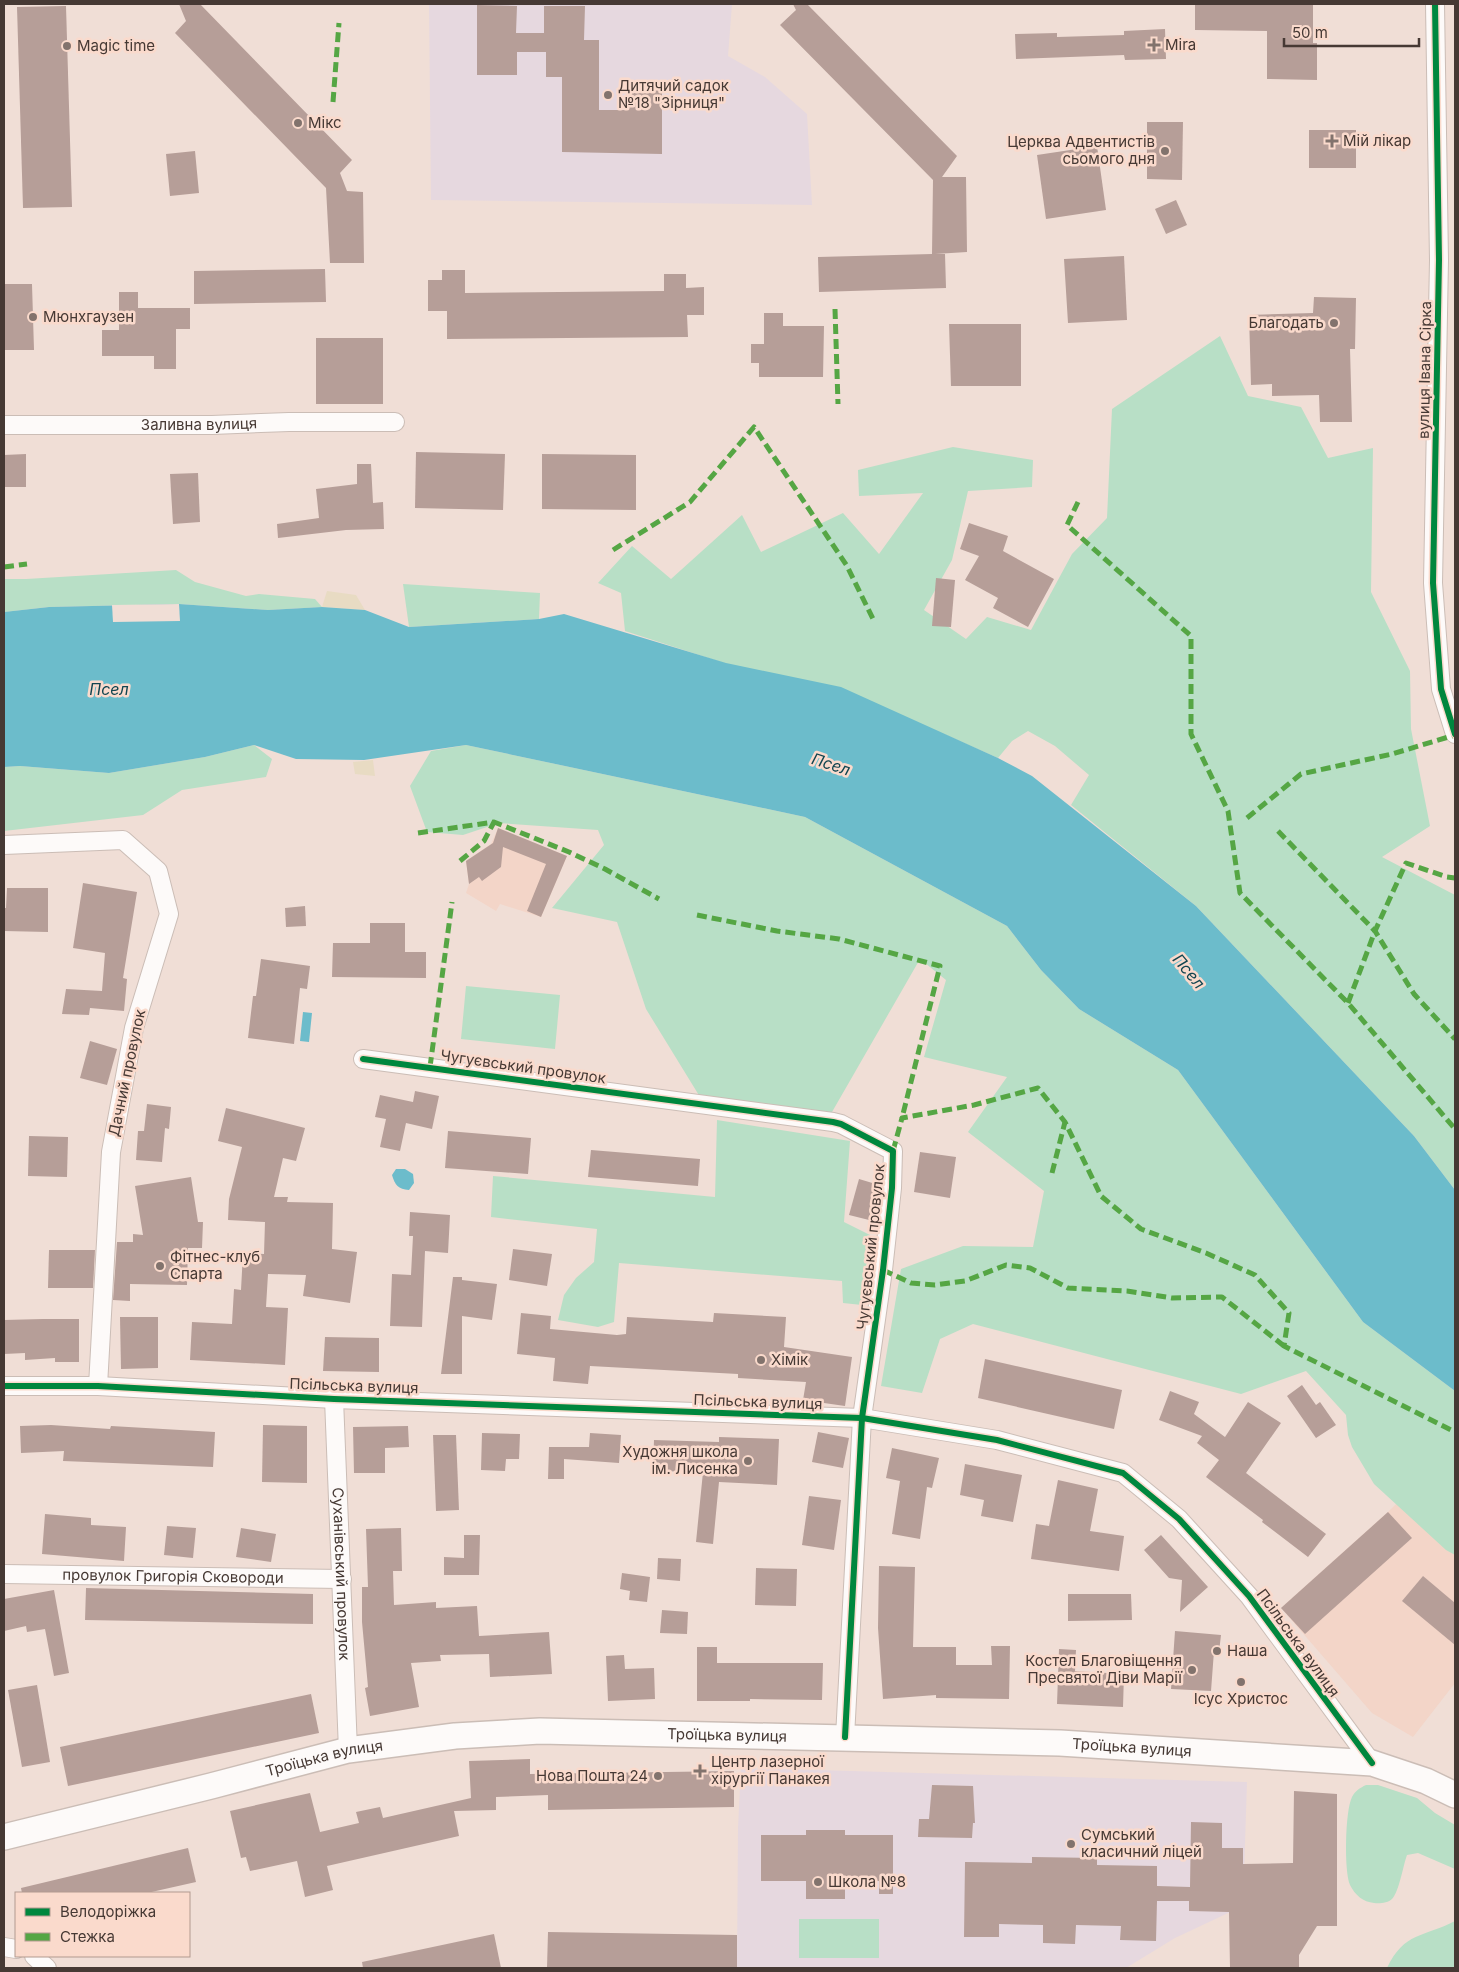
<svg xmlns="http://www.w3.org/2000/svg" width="1459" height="1972" viewBox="0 0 1459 1972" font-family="Inter,sans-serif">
  <rect width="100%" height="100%" fill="#f0ded6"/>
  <g fill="#f3d5c8">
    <polygon points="498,828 567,856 541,917 500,904 496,911 466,893 469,884 466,861 491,844"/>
    <polygon points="1455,1446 1455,1683 1413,1737 1372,1713 1281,1608 1388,1512"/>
  </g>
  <g fill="#e6d8df">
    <polygon points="429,4 732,4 728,56 765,77 807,114 812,205 431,200"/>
    <polygon points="741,1768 1247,1782 1243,1906 1175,1938 1126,1968 737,1968 738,1828"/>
  </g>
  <g fill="#b8dfc6">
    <polygon points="1220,336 1248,396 1301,407 1328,458 1373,448 1371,592 1410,671 1411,729 1430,826 1382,857 1455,895 1455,1190 1414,1136 1196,906 1071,805 1089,775 1055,746 1028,731 1012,741 998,758 946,735 625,631 621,593 598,583 632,546 671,579 742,515 761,552 843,513 879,554 923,493 859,496 858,470 953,447 1033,460 1032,487 968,491 952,560 924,610 966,639 987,617 1031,630 1072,554 1107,518 1112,409"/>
    <polygon points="176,570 195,582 246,596 259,594 315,599 322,607 268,610 179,604 49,607 4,612 4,579 26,579"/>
    <polygon points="403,584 540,593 539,619 409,627"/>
    <polygon points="254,745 272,759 266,777 182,790 143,815 4,831 4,767 20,766 109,773 205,757"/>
    <polygon points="466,745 805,817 1007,926 1041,970 1079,1009 1178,1070 1363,1322 1455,1391 1455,1555 1446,1550 1374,1484 1352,1447 1348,1435 1346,1415 1306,1371 1241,1394 973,1324 940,1339 922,1393 881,1386 901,1269 963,1246 1033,1247 1044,1191 968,1132 1007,1077 924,1057 946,980 920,959 828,1119 700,1097 646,1009 617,922 552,908 604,845 598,830 499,823 463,835 427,832 410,786 431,751"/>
    <polygon points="466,986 560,995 555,1049 461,1039"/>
    <polygon points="717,1120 850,1141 844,1222 870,1235 862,1305 843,1303 842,1281 619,1263 614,1322 598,1327 558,1320 564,1295 576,1278 594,1262 597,1229 491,1217 493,1176 715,1197"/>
    <path d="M1366,1785H1378L1417,1798L1435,1813L1455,1825V1869L1418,1853L1407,1855C1403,1866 1399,1892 1392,1899C1388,1903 1379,1904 1374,1903C1363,1902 1355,1895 1350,1885C1344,1871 1345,1811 1352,1797C1356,1790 1360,1788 1366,1785Z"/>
    <rect x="799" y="1919" width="80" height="39"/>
    <path d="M1455,1921V1968H1387C1404,1932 1424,1937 1455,1921Z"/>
  </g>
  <g fill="#e8dbc3">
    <polygon points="327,591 356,595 365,610 322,607"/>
    <polygon points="373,760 375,776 355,774 353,762"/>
  </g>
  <g fill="#6cbccb">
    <polygon points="179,604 268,610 322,607 365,610 409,627 539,619 564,614 726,663 841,687 998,758 1032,776 1196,906 1414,1136 1455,1190 1455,1391 1363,1322 1178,1070 1079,1009 1041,970 1007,926 805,817 466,745 364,760 296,759 254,745 205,757 109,773 20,766 4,767 4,612 49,607"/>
    <polygon points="303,1012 312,1013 309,1042 300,1041"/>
    <path d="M396,1169H405L413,1174L414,1183L409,1190C398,1189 395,1185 392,1175Z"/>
  </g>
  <polygon fill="#f0ded6" points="179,604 180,621 113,622 112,605"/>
  <g fill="#b69e98">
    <polygon points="179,4 200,4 352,160 340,173 347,191 363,192 364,263 330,263 326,188 175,33 186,21"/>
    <polygon points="793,4 807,4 957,156 942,177 966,177 967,252 935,254 945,254 946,288 819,292 818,257 932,254 933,180 780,25 796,10"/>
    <polygon points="1195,4 1313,4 1313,43 1317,43 1317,80 1267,79 1267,31 1195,30"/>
    <polygon points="477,5 517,6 516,33 544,33 544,6 585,6 584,40 599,40 599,110 626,110 626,81 662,81 662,154 562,152 562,77 546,77 546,52 517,52 517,75 477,75"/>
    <polygon points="66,6 72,207 23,208 17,7"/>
    <polygon points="1165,29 1166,59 1125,60 1124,55 1016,59 1015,34 1057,33 1057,37 1124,35 1124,31"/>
    <polygon points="1147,122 1183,122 1182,180 1147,179"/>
    <rect x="1309" y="130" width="47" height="38"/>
    <polygon points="1097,146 1106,210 1046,219 1037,155"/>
    <polygon points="195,151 199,193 170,196 166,154"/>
    <polygon points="1176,200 1187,225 1166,234 1155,209"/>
    <polygon points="1124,256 1127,320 1068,323 1064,259"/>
    <polygon points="325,269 326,302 194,304 194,271"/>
    <polygon points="442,270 465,270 465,293 664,291 664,274 686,274 686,288 704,287 704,315 687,315 688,337 447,339 447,311 428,311 428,280 442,280"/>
    <polygon points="4,284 32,284 34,350 4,350"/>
    <polygon points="119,292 138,292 138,308 190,308 190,329 176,329 176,369 154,369 154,356 102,356 102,330 119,330"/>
    <polygon points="1314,297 1356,298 1355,349 1350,349 1352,422 1320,422 1319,395 1272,396 1272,384 1251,385 1249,315 1313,313"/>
    <polygon points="764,313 783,313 783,326 824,326 823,377 759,377 759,363 751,363 751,344 764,344"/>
    <polygon points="949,324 1021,324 1021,386 951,386"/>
    <rect x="316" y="338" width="67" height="66"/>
    <polygon points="416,452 505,454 503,510 415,508"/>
    <polygon points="26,454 26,487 4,487 4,455"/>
    <polygon points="542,454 636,455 636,510 542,509"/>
    <polygon points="357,464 371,464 373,503 383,502 384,529 346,530 278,538 277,524 319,518 316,489 357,484"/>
    <polygon points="198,473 200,522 173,524 170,474"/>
    <polygon points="969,523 1008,536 1003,551 1054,579 1028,627 993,608 998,598 965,580 979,556 960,549"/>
    <polygon points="936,578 955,580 951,627 932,626"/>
    <polygon points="498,828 567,856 541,917 527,911 546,864 503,847 501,867 482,881 479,877 469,884 466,861 493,843"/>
    <polygon points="83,883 137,892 123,978 127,979 124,1011 90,1008 89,1015 62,1014 66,989 102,991 105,953 73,948"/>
    <polygon points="7,888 48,888 48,932 4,931 4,908 6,908"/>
    <polygon points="305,906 306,926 286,927 285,908"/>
    <polygon points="370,923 405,923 405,952 426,952 426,978 332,977 333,943 370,943"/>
    <polygon points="261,959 310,966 307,989 300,988 294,1044 248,1038 253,996 256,996"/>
    <polygon points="90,1041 117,1049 107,1085 80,1078"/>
    <polygon points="415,1091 439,1096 432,1129 406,1123 400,1151 380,1147 386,1119 375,1117 380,1095 413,1102"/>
    <polygon points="147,1104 171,1107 169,1129 165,1128 162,1162 136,1160 138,1131 144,1131"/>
    <polygon points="226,1108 305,1128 296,1161 283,1158 274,1197 288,1197 287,1202 333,1203 332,1249 357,1252 350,1303 303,1296 306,1275 268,1274 266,1307 288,1308 285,1365 190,1360 192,1322 232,1324 234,1289 241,1290 243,1253 264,1254 265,1222 228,1220 229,1199 242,1147 218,1141"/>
    <polygon points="448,1131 531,1138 528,1174 445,1168"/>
    <polygon points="29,1136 68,1137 67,1177 28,1176"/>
    <polygon points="591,1150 700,1159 698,1186 588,1177"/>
    <polygon points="920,1152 956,1157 950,1198 914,1192"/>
    <polygon points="191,1177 198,1222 203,1222 202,1248 188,1248 187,1285 130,1284 130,1301 113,1300 117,1242 133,1242 133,1234 143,1235 135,1186"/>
    <polygon points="859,1179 879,1185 869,1220 849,1215"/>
    <polygon points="410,1212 450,1215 448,1253 425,1251 422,1327 390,1326 392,1274 411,1275 413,1236 409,1236"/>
    <polygon points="513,1249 552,1254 547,1286 509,1280"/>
    <polygon points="49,1250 95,1250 93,1288 48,1288"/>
    <polygon points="453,1277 462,1277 462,1280 497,1284 492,1320 462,1316 462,1374 441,1374"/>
    <polygon points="521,1313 551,1316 550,1329 617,1335 626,1334 627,1317 713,1322 714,1313 786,1317 784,1347 852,1357 845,1406 803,1400 806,1382 738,1378 738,1374 590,1366 588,1384 553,1381 555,1358 517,1354"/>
    <polygon points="120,1317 158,1317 158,1368 121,1369"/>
    <polygon points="43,1319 79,1319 79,1362 55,1362 55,1358 25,1360 25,1353 4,1354 4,1320"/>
    <polygon points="325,1337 379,1338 379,1372 323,1371"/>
    <polygon points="985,1359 1122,1390 1114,1429 978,1398"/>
    <polygon points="1302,1385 1316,1405 1320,1402 1336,1425 1316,1438 1287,1396"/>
    <polygon points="1170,1391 1199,1402 1194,1414 1225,1437 1248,1402 1281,1423 1246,1473 1326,1534 1308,1557 1262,1522 1263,1520 1206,1477 1219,1460 1197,1443 1202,1436 1159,1420"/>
    <polygon points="51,1425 110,1429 111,1426 215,1432 213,1467 63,1461 64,1451 21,1453 20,1426"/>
    <polygon points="263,1425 307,1426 307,1483 262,1482"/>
    <polygon points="408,1426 409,1447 385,1448 385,1473 354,1473 353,1427"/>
    <polygon points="818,1432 849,1438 843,1468 812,1462"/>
    <polygon points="482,1433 520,1434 519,1459 506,1459 505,1471 481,1470"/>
    <polygon points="590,1433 621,1435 619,1463 564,1459 564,1479 548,1479 549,1447 589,1447"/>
    <polygon points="433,1435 456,1435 459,1510 436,1511"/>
    <polygon points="719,1437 779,1439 777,1485 719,1482 713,1544 696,1542 703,1472 653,1471 654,1440 719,1442"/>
    <polygon points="892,1448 939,1458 932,1488 927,1487 920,1539 892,1534 900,1481 886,1478"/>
    <polygon points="965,1464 1022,1475 1013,1522 981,1516 984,1500 960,1495"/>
    <polygon points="1058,1480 1098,1489 1090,1531 1124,1536 1119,1571 1031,1559 1036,1524 1049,1526"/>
    <polygon points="809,1496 841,1500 834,1550 802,1545"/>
    <polygon points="1388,1512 1412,1538 1305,1634 1281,1608"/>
    <polygon points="45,1514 91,1518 91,1525 126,1527 124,1561 42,1554"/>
    <polygon points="167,1526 196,1528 193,1558 164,1555"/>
    <polygon points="241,1528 276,1534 271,1562 236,1557"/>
    <polygon points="401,1528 402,1571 393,1571 394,1605 436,1602 436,1608 477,1606 479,1636 549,1632 552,1674 490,1677 489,1654 440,1655 441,1661 411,1663 419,1707 370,1716 365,1688 368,1687 362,1622 362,1587 368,1587 366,1529"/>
    <polygon points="464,1535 480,1535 479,1575 444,1575 444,1557 464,1558"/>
    <polygon points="1161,1535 1208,1587 1180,1612 1182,1580 1169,1578 1144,1550"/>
    <polygon points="658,1558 681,1559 680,1581 657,1579"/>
    <polygon points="879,1566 915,1567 913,1647 956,1647 956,1665 992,1665 991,1646 1010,1646 1009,1699 936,1698 936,1695 883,1699 878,1628"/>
    <polygon points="756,1568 797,1569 796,1606 755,1605"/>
    <polygon points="622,1573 650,1577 647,1602 629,1600 630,1591 620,1589"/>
    <polygon points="1423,1576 1455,1603 1455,1645 1402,1601"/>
    <polygon points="86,1588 313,1594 313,1624 85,1620"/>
    <polygon points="54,1590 69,1673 54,1676 45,1629 27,1632 26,1626 4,1631 4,1599"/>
    <polygon points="1068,1594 1131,1594 1132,1620 1068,1621"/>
    <polygon points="662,1610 688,1612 687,1634 660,1633"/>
    <polygon points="1175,1631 1221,1635 1219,1652 1214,1651 1211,1691 1171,1689"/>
    <polygon points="697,1647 717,1647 717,1663 823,1663 822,1700 750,1699 750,1701 697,1701"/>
    <polygon points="1059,1649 1076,1650 1075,1671 1124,1674 1123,1707 1057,1704"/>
    <polygon points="624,1655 625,1669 654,1668 655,1699 608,1701 606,1656"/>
    <polygon points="37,1685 50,1762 22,1767 8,1690"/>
    <polygon points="311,1694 319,1733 68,1786 60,1747"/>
    <polygon points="530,1759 530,1774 734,1771 734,1807 548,1810 548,1795 496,1797 496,1810 454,1811 459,1836 327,1866 333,1890 305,1897 297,1861 250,1871 246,1857 241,1858 230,1811 310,1793 320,1832 359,1823 356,1812 380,1807 383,1818 471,1798 469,1761"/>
    <polygon points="932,1785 973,1786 975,1823 973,1823 972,1838 918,1837 919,1819 929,1819"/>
    <polygon points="1294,1791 1337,1794 1337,1926 1317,1926 1299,1955 1299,1968 1230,1968 1229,1912 1189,1911 1189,1901 1157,1901 1156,1941 1120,1940 1121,1926 1076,1925 1075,1944 1043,1943 1043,1925 999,1924 999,1937 964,1937 965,1862 1032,1863 1032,1857 1097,1858 1097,1865 1157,1866 1157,1886 1190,1887 1191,1822 1222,1823 1222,1848 1243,1848 1243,1864 1293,1863"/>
    <polygon points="806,1830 845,1830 845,1835 893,1835 893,1894 879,1894 879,1881 845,1881 845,1899 806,1899 806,1881 761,1881 761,1835 806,1835"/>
    <polygon points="188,1848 196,1882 147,1893 22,1893 21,1888"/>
    <polygon points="548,1932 737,1935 737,1968 547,1968"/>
    <polygon points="494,1934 501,1968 363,1968 362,1962"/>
  </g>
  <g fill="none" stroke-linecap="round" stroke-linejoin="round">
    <defs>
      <g id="minor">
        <polyline points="1435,4 1439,260 1433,583 1441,689 1455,734"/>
        <path id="s1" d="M4,425H212L289,422H395"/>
        <polyline points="4,845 123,840 158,871 169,914 134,1028 111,1152 98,1386"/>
        <polyline points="363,1059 833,1122 841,1124 893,1151 892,1188 883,1270 862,1418 845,1737"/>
        <polyline points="4,1386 98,1386 334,1399 862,1418 997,1440 1123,1473 1179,1519 1249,1596 1372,1763"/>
        <path id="s2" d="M334,1399L348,1750"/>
        <path id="s3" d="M4,1574L342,1579"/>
        <polyline points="4,1947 16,1949"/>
        <polyline points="34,1956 47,1968"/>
      </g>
      <g id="secondary">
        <path id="s4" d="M4,1837L211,1786L348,1750L455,1736L540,1731L1060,1743L1372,1763L1426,1781L1455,1795"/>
      </g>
    </defs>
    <use href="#minor" stroke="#cbbdb6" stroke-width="20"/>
    <use href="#secondary" stroke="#cbbdb6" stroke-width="28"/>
    <use href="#minor" stroke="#fdfaf9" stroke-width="18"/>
    <use href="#secondary" stroke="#fdfaf9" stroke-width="25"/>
    <g stroke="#55a644" stroke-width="5" stroke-dasharray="10 5" stroke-linecap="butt">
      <polyline points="333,102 339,23"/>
      <polyline points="835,309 838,404"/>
      <polyline points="1078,502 1067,525 1191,636 1191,734 1228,811 1240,893 1348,1003 1455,1129"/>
      <polyline points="613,550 690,502 754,427 847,566 874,621"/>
      <polyline points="4,567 27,564"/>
      <polyline points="1247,818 1301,774 1392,754 1455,735"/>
      <polyline points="1278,831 1375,931 1414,994 1455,1039"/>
      <polyline points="418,833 494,822 569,852 605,869 659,899"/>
      <polyline points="460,861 484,841 494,822"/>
      <polyline points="697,915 777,931 839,939 940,966 902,1118"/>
      <polyline points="1348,1003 1375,931 1406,863 1447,877 1455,878"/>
      <polyline points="430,1067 452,902"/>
      <polyline points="893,1151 902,1118 974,1105 1038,1088 1065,1122 1101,1196 1141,1229 1206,1253 1255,1275 1289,1313 1284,1346 1455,1432"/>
      <polyline points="1052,1173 1065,1122"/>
      <polyline points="883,1270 911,1283 935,1285 965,1281 1006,1265 1030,1268 1068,1288 1127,1291 1172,1298 1222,1297 1284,1346"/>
    </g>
    <defs>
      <g id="cycleway">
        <polyline points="1435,4 1439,260 1433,583 1441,689 1455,734"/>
        <polyline points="363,1059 833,1122 841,1124 893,1151 892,1188 883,1270 862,1418 845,1737"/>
        <polyline points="4,1386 98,1386 334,1399 862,1418 997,1440 1123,1473 1179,1519 1249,1596 1372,1763"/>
      </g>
    </defs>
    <use href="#cycleway" stroke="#fadacc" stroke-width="9"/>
    <use href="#cycleway" stroke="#00873e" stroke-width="6"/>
  </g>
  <g fill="#82736d" stroke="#fadacc" stroke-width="2">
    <path d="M1151.5 37.5h5v5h5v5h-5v5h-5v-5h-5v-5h5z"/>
    <circle cx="67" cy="46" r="5"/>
    <circle cx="608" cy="95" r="5"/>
    <circle cx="298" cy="123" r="5"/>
    <path d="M1329.5 133.5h5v5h5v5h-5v5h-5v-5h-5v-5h5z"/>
    <circle cx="1165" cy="151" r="5"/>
    <circle cx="33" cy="317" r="5"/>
    <circle cx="1334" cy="323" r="5"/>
    <circle cx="160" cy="1266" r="5"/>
    <circle cx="761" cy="1360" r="5"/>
    <circle cx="748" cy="1461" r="5"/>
    <circle cx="1217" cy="1651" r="5"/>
    <circle cx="1192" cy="1670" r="5"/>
    <circle cx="1241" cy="1682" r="5"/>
    <path d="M697.5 1763.5h5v5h5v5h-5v5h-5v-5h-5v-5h5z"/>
    <circle cx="658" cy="1776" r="5"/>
    <circle cx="1071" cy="1844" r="5"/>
    <circle cx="818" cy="1882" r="5"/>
  </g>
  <g text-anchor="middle" stroke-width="5" stroke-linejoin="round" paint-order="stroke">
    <g font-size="15" fill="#463934" stroke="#fadacc" text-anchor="start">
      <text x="1165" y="50">Mira</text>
      <text x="77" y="51">Magic time</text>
      <text x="618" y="91">Дитячий садок<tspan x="618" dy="17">№18 "Зірниця"</tspan></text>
      <text x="308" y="128">Мікс</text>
      <text x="1343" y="146">Мій лікар</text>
      <text x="1155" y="147" text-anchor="end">Церква Адвентистів<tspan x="1155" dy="17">сьомого дня</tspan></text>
      <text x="43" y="322">Мюнхгаузен</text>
      <text x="1324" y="328" text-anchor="end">Благодать</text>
      <text x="170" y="1262">Фітнес-клуб<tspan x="170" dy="17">Спарта</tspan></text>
      <text x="771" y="1365">Хімік</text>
      <text x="738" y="1457" text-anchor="end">Художня школа<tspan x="738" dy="17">ім. Лисенка</tspan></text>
      <text x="1227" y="1656">Наша</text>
      <text x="1182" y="1666" text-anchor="end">Костел Благовіщення<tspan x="1182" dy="17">Пресвятої Діви Марії</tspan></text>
      <text x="1241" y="1704" text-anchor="middle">Ісус Христос</text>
      <text x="711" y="1767">Центр лазерної<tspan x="711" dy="17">хірургії Панакея</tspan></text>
      <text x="648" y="1781" text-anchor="end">Нова Пошта 24</text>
      <text x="1081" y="1840">Сумський<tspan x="1081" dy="17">класичний ліцей</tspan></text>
      <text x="828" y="1887">Школа №8</text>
    </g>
    <g font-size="15" fill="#463934" stroke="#fadacc">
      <text transform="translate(1425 370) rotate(-89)" y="5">вулиця Івана Сірка</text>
      <text dy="5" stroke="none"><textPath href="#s1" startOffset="195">Заливна вулиця</textPath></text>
      <text transform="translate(523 1067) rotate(8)" y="5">Чугуєвський провулок</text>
      <text transform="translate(127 1073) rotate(-78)" y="5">Дачний провулок</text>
      <text transform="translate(871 1247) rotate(-84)" y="5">Чугуєвський провулок</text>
      <text transform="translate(354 1386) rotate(2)" y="5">Псільська вулиця</text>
      <text transform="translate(758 1402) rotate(2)" y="5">Псільська вулиця</text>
      <text dy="5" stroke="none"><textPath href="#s2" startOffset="175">Суханівський провулок</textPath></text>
      <text dy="5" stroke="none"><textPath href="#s3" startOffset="169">провулок Григорія Сковороди</textPath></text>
      <text transform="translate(1298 1643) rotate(54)" y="5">Псільська вулиця</text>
      <text dy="5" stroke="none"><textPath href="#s4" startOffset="735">Троїцька вулиця</textPath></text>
      <text dy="5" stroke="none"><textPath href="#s4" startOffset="1140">Троїцька вулиця</textPath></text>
      <text dy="5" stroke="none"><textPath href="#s4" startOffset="330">Троїцька вулиця</textPath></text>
    </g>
    <g font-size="16" font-style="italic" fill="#114550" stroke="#fadacc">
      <text x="109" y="695">Псел</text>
      <text transform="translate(831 764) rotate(18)" y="6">Псел</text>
      <text transform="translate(1189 971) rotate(50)" y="6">Псел</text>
    </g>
  </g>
  <rect width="1459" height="1972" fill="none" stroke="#463934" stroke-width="10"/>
  <rect x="15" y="1892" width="175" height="65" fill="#fadacc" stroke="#b29a8f"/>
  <rect x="25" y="1908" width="25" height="8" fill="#00873e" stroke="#b29a8f"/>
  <text x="60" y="1917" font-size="15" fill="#463934">Велодоріжка</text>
  <rect x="25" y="1933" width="25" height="8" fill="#55a644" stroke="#b29a8f"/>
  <text x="60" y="1942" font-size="15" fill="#463934">Стежка</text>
  <path d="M1284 38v8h135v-8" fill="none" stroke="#463934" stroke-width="2.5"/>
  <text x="1292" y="38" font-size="15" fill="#463934" stroke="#fadacc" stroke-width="4" paint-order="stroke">50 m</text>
</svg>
